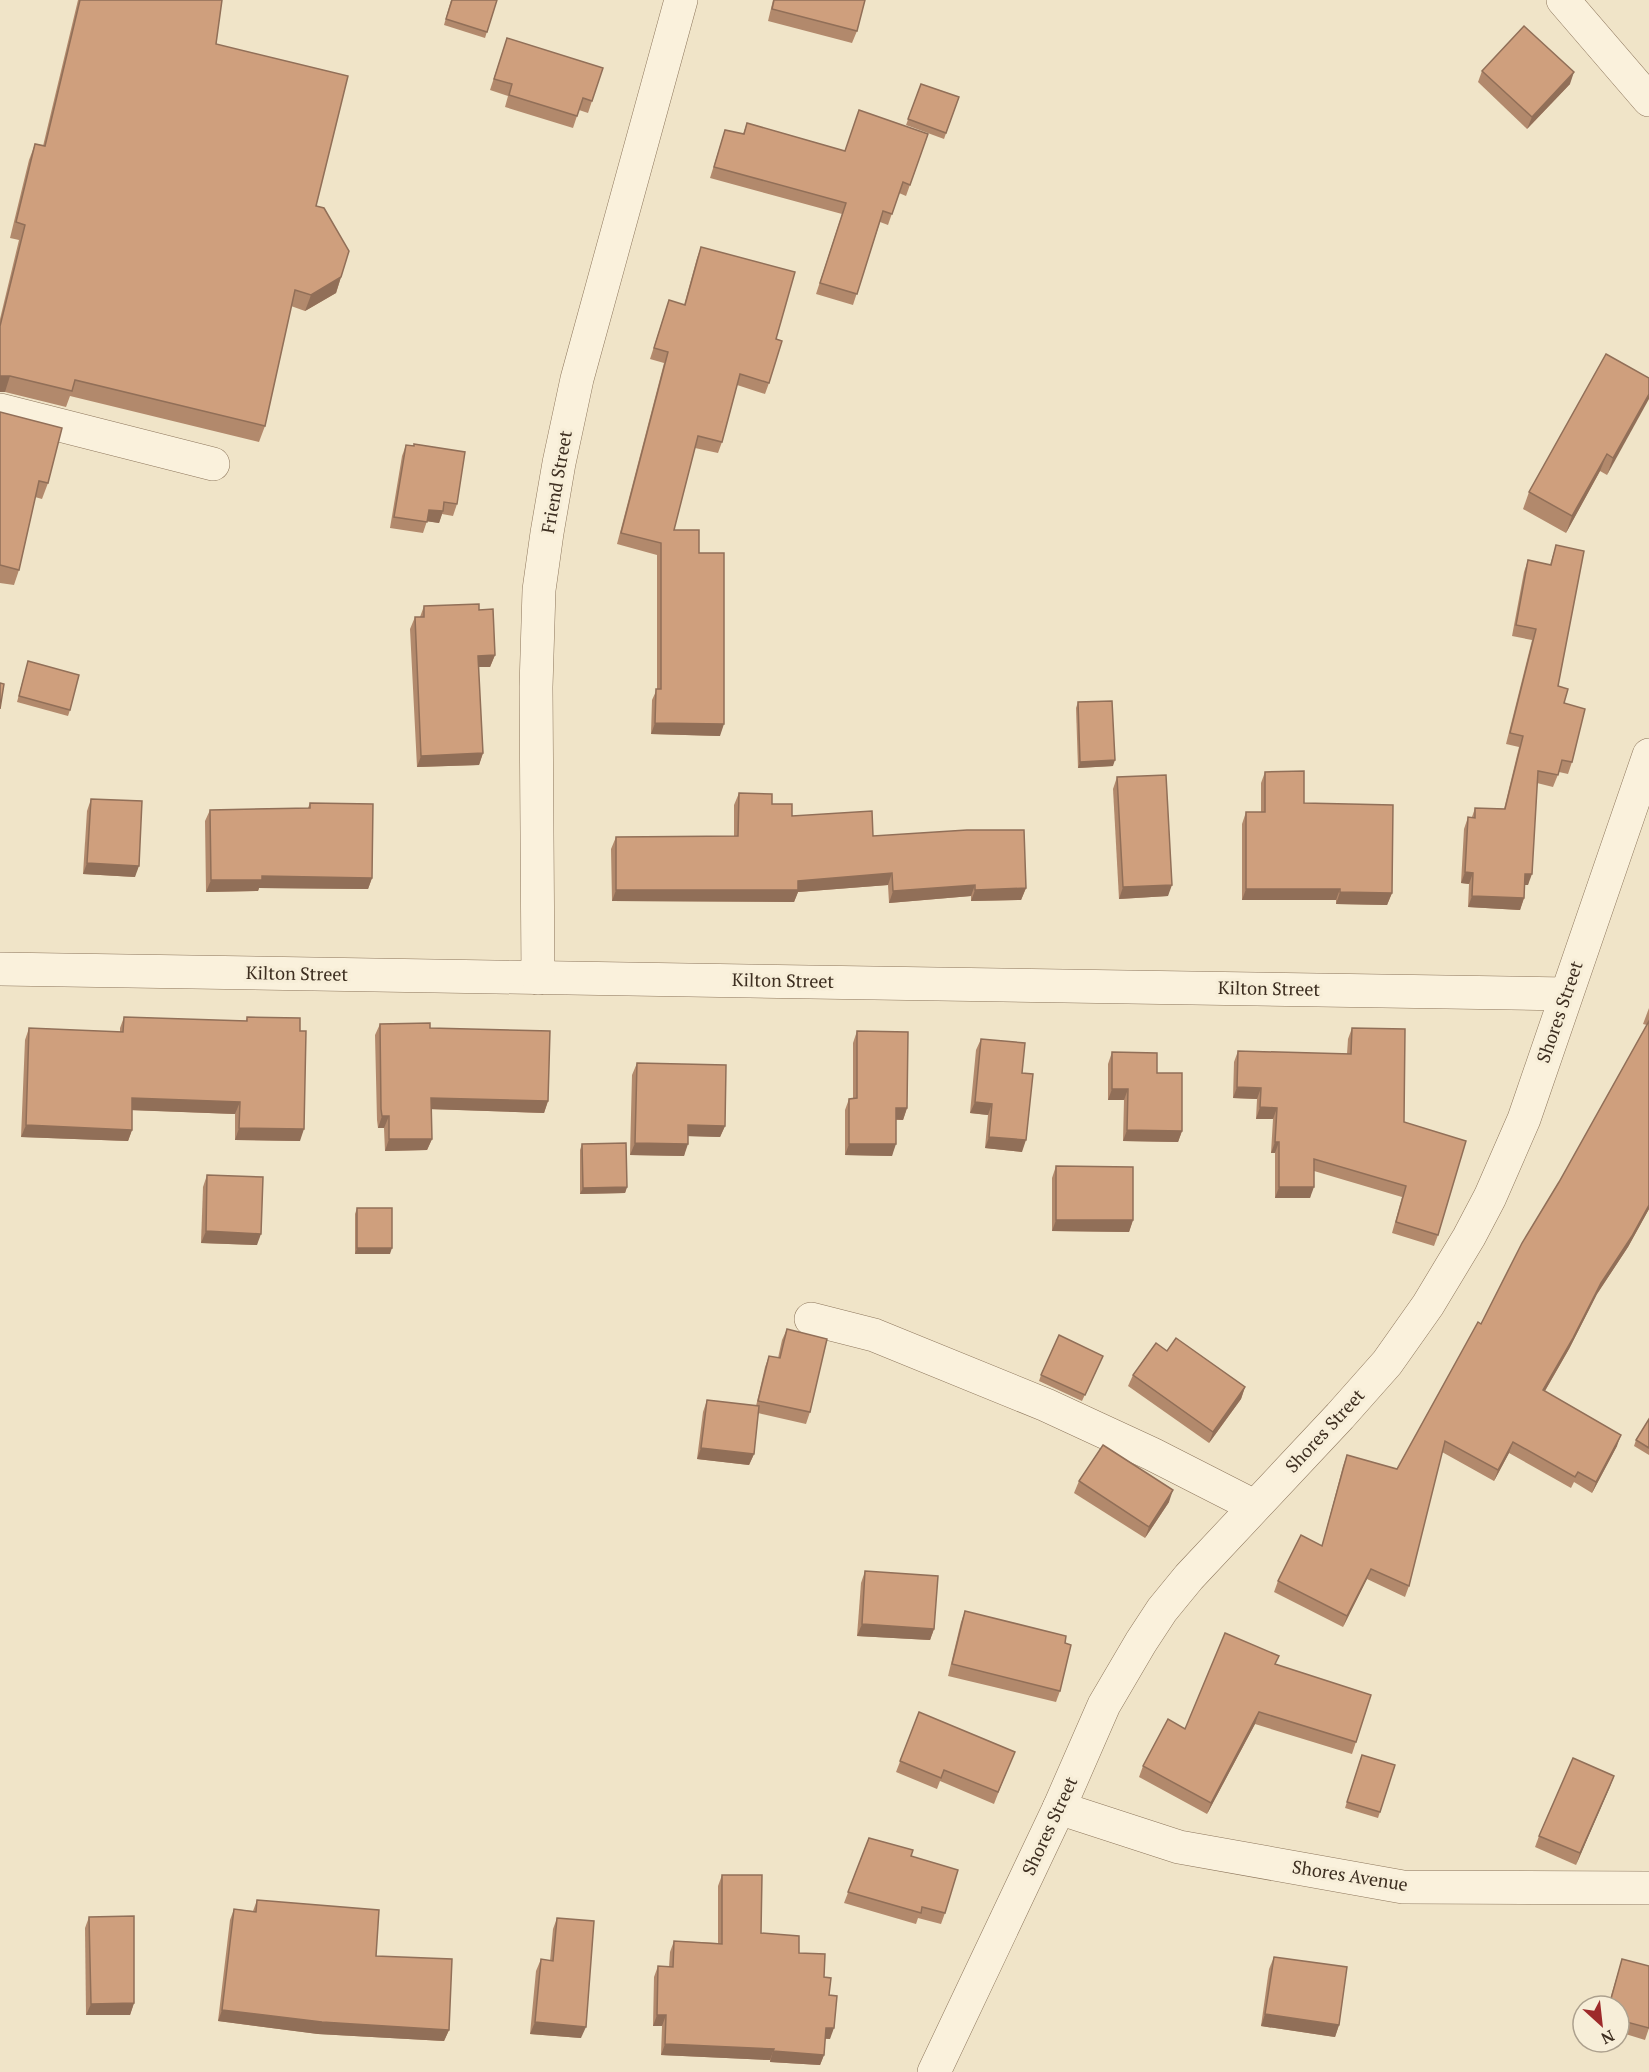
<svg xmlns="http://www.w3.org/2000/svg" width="1649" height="2072" viewBox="0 0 1649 2072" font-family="'PT Serif',serif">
  <rect width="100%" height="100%" fill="#f0e4c8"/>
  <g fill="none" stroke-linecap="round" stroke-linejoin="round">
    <defs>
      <g id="minor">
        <polyline points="1563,0 1649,100"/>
        <polyline points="0,410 213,464"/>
        <polyline points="0,969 1566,994"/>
        <polyline points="538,978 536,687 539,590 547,533 559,463 577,379 681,0"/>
        <polyline points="811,1319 874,1335 1046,1405 1152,1454 1254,1506"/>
        <polyline points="1059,1808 1179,1847 1403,1887 1649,1888"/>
        <polyline points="934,2072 1059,1808 1104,1705 1141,1642 1162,1610 1189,1577 1340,1416 1387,1363 1428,1305 1469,1237 1490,1197 1524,1119 1649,755"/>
      </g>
    </defs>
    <use href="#minor" stroke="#8d765c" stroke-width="34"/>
    <use href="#minor" stroke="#faf1dc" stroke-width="33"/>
  </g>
  <g fill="#b2896c">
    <polygon points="78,0 222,0 216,44 316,206 341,277 336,293 305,311 291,306 265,426 259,442 70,396 66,407 5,392 0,392 0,319 19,240 10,238 29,160 35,144 43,146"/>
    <polygon points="451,0 497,0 485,38 444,25"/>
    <polygon points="773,0 865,0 857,31 852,43 768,21"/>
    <polygon points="507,38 592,101 588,113 579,110 573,128 505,107 508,96 490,90"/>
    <polygon points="1482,71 1570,84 1527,129 1478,82"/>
    <polygon points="921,84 959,97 944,139 906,125"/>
    <polygon points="747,123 845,151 928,134 906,196 899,193 888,225 880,222 853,305 816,294 842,214 710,178 725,130 743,134"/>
    <polygon points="701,247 776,339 769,383 765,394 737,385 722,442 718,453 695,448 674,530 699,553 720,736 651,734 652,700 657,689 657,555 617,544 664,363 650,359 669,300 684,305 697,258"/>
    <polygon points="1649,378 1607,475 1600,471 1566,533 1523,509 1529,492"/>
    <polygon points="0,412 48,483 42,499 35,497 19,570 14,585 0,583"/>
    <polygon points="406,445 457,504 453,516 442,514 439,523 427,521 423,533 390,528 402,456"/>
    <polygon points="1556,545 1558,686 1564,703 1572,762 1568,774 1559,772 1553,787 1537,783 1528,885 1524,885 1524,898 1520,910 1468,907 1469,884 1461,883 1464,829 1468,817 1472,817 1475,808 1504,809 1519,747 1506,744 1532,640 1512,636 1524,572 1528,560 1550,565"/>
    <polygon points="424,606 479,610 495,655 490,667 478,667 483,753 479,765 417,767 410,629 415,617 420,617"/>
    <polygon points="28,661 70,710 68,716 17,702"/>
    <polygon points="1078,702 1113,766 1078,768 1076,708"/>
    <polygon points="1265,772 1304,803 1392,893 1387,905 1336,904 1336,900 1242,900 1242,824 1246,812 1261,812 1261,783"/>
    <polygon points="1117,777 1168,896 1119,899 1113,789"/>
    <polygon points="739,793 772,804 792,816 873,836 1026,888 1021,900 971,901 971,896 889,903 888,885 798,892 794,902 612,901 611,849 616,837 734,836 734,805"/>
    <polygon points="91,799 135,877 83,874 87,811"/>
    <polygon points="310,803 372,878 368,889 259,888 258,891 206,892 205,821 210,810 308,808"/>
    <polygon points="1649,1008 1649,1209 1628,1247 1597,1294 1569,1349 1545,1391 1617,1446 1592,1493 1574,1482 1571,1488 1509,1453 1494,1481 1442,1452 1409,1586 1405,1597 1367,1579 1343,1627 1274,1592 1278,1581 1322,1546 1343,1466 1347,1455 1397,1469 1481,1324 1647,1025 1643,1024"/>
    <polygon points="124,1017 246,1021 247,1017 300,1141 235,1140 235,1114 132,1110 132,1130 128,1141 21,1137 25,1040 29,1028 120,1032 120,1028"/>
    <polygon points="380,1024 430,1028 548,1101 544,1113 431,1109 432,1139 427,1150 385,1151 384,1128 378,1128 377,1120 375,1035"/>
    <polygon points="1352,1028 1404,1122 1438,1235 1434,1246 1392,1233 1402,1197 1314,1171 1310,1198 1275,1198 1275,1153 1271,1153 1273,1119 1256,1119 1257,1099 1233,1098 1234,1062 1238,1051 1347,1054 1348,1039"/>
    <polygon points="857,1031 907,1108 903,1120 896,1120 892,1156 845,1155 845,1110 849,1099 853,1099 853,1043"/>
    <polygon points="981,1039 1022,1073 1022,1152 985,1148 988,1115 970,1113 976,1050"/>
    <polygon points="1112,1052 1157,1073 1182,1131 1178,1142 1123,1141 1124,1100 1108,1100 1108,1064"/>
    <polygon points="637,1063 725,1126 720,1137 688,1136 684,1156 630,1155 632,1075"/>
    <polygon points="582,1144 627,1187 625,1193 580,1194 580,1150"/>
    <polygon points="1056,1166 1133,1220 1129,1232 1052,1231 1052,1178"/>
    <polygon points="207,1175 257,1245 201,1243 203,1187"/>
    <polygon points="357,1208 390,1254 355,1254 355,1214"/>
    <polygon points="787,1329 810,1412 806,1424 758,1413 754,1454 749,1465 697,1459 703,1412 707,1400 756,1406 765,1367 769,1356 778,1358 782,1340"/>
    <polygon points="1100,1362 1082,1401 1039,1381 1041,1375"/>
    <polygon points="1133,1375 1245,1387 1241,1399 1209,1443 1128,1386"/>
    <polygon points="1649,1419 1649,1455 1634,1446 1636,1440"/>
    <polygon points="1079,1481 1169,1502 1145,1538 1074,1493"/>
    <polygon points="865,1571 934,1629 930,1640 857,1636 861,1583"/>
    <polygon points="965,1611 1065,1643 1060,1691 1056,1702 948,1676 961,1622"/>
    <polygon points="1276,1664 1356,1742 1352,1754 1255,1724 1207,1814 1139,1777 1143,1766 1185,1729"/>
    <polygon points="919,1712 1010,1763 994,1804 940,1781 937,1789 896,1772"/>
    <polygon points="1362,1755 1395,1765 1378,1818 1345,1808"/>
    <polygon points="1614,1776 1576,1865 1535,1847 1539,1836"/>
    <polygon points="869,1838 911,1856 945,1913 941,1924 918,1918 916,1924 844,1903"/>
    <polygon points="722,1875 761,1933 799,1953 824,1977 829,1995 830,2039 825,2039 824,2055 820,2065 770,2062 770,2060 661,2055 662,2026 653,2026 654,1977 658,1966 669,1967 670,1952 674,1941 718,1943 718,1886"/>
    <polygon points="257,1900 376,1956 449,2030 444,2041 318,2034 218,2021 230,1920 234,1909 253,1911"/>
    <polygon points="89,1917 134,2003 130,2015 86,2015 85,1928"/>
    <polygon points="557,1918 581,2038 530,2034 536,1971 541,1959 550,1961 553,1929"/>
    <polygon points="1274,1957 1339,2025 1335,2037 1261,2026 1269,1969"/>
    <polygon points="1622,1959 1649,2028 1645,2040 1619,2032 1619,2006 1608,2006"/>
  </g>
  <g fill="#916f58">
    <polygon points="1574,72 1570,84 1527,129 1532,117"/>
    <polygon points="341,277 336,293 305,311 311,295"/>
    <polygon points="0,376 10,376 5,392 0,392"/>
    <polygon points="1649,394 1649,399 1607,475 1613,458"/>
    <polygon points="1607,454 1600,471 1566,533 1572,516"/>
    <polygon points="429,510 443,511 439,523 425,521"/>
    <polygon points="495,655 490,667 474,667 478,656"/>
    <polygon points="655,723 724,724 720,736 651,734"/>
    <polygon points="483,753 479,765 417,767 421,756"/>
    <polygon points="1115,760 1113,766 1078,768 1080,762"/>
    <polygon points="87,863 139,866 135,877 83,874"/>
    <polygon points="1465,872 1473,873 1469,884 1461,883"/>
    <polygon points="892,873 888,885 798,892 794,902 612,901 616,890 798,881"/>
    <polygon points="1525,874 1532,874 1528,885 1521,885"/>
    <polygon points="262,876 372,878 368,889 259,888 258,891 206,892 211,880"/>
    <polygon points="975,885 971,896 889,903 893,891"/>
    <polygon points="1172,885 1168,896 1119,899 1123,887"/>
    <polygon points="1026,888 1021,900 971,901 975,890"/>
    <polygon points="1246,889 1340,889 1336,900 1242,900"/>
    <polygon points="1340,892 1392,893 1387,905 1336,904"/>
    <polygon points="1472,896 1524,898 1520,910 1468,907"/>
    <polygon points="1237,1087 1261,1088 1257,1099 1233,1098"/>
    <polygon points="1112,1089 1128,1089 1124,1100 1108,1100"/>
    <polygon points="132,1098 240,1102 235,1114 128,1110"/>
    <polygon points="431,1098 548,1101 544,1113 427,1109"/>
    <polygon points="975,1102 992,1104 988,1115 970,1113"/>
    <polygon points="1260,1107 1277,1108 1273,1119 1256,1119"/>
    <polygon points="896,1108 907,1108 903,1120 892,1119"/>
    <polygon points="382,1116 389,1116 384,1128 378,1128"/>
    <polygon points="26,1125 132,1130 128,1141 21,1137"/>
    <polygon points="688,1125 725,1126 720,1137 684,1136"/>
    <polygon points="239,1128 304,1129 300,1141 235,1140"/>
    <polygon points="1127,1130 1182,1131 1178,1142 1123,1141"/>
    <polygon points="989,1137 1026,1140 1022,1152 985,1148"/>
    <polygon points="389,1139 432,1139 427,1150 385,1151"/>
    <polygon points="1275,1142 1279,1142 1275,1153 1271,1153"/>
    <polygon points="635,1143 688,1144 684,1156 630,1155"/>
    <polygon points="849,1144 896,1144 892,1156 845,1155"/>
    <polygon points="627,1187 625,1193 580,1194 583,1188"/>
    <polygon points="1279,1187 1314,1187 1310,1198 1275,1198"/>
    <polygon points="1649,1205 1649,1209 1628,1247 1597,1294 1569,1349 1539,1401 1543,1390 1601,1283"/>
    <polygon points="1056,1220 1133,1220 1129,1232 1052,1231"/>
    <polygon points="206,1231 261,1234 257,1245 201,1243"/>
    <polygon points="357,1248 392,1248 390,1254 355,1254"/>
    <polygon points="1245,1387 1241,1399 1209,1443 1213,1432"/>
    <polygon points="1621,1435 1617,1446 1592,1493 1596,1482"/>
    <polygon points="1513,1442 1509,1453 1494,1481 1498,1470"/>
    <polygon points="701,1448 754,1454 749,1465 697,1459"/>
    <polygon points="1173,1490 1169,1502 1145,1538 1149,1527"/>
    <polygon points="1371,1569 1367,1579 1343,1627 1347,1616"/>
    <polygon points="862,1624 934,1629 930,1640 857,1636"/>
    <polygon points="1259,1712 1255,1724 1207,1814 1211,1803"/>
    <polygon points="1614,1776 1610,1787 1576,1865 1580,1853"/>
    <polygon points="134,2003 130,2015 86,2015 91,2004"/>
    <polygon points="222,2010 449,2030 444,2041 318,2034 218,2021"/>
    <polygon points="1265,2014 1339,2025 1335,2037 1261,2026"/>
    <polygon points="657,2015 666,2015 662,2026 653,2026"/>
    <polygon points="535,2022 586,2027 581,2038 530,2034"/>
    <polygon points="826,2028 834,2028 830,2039 822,2038"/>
    <polygon points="665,2044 774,2049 770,2060 661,2055"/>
    <polygon points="773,2051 824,2055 820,2065 770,2062"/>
  </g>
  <g fill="#cf9f7d" stroke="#916f58" stroke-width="1.5">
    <polygon points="80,0 222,0 216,44 348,76 316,206 324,208 349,251 341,277 311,295 295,290 265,426 75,380 72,391 10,376 0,376 0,326 25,225 16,222 35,144 45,146"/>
    <polygon points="452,0 497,0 487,32 446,19"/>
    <polygon points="774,0 865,0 857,31 772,9"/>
    <polygon points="1524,26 1574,72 1532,117 1482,71"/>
    <polygon points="507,38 603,68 592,101 583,98 577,116 509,95 512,84 494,79"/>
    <polygon points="921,84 959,97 946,133 908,119"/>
    <polygon points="859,110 928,134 910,185 903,182 892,214 883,211 857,294 820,283 846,203 714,167 725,130 744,134 747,123 845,151"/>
    <polygon points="701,247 795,272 776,339 782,341 769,383 740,374 722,442 698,436 674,530 699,530 699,553 724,553 724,724 655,723 656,689 661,689 661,543 621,533 668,352 654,348 669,300 685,305"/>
    <polygon points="1606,354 1649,378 1649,394 1613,458 1607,454 1572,516 1529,492"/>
    <polygon points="0,412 62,428 48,483 39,481 19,570 0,565"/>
    <polygon points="414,444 465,452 457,504 444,502 443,511 429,510 427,522 394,517 406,445 414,446"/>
    <polygon points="1556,545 1584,551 1558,686 1568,689 1564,703 1585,709 1572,762 1562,760 1558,775 1538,771 1532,874 1525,874 1524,898 1472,896 1473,873 1465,872 1468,817 1475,818 1475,808 1505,809 1523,736 1510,733 1536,629 1516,625 1528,560 1551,565"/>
    <polygon points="479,604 479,610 493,609 495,655 478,656 483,753 421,756 415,617 424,617 424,606"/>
    <polygon points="28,661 79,675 70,710 19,696"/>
    <polygon points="0,683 4,684 0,709"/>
    <polygon points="1112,701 1115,760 1080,762 1078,702"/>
    <polygon points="1304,771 1304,803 1393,805 1392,893 1340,892 1340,889 1246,889 1246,812 1265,812 1265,772"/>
    <polygon points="1166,775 1172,885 1123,887 1117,777"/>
    <polygon points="739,793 772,794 772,804 792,804 792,816 872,811 873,836 967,830 1024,830 1026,888 975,890 975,885 893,891 892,873 798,881 798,890 616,890 616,837 738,836"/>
    <polygon points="91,799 142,801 139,866 87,863"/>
    <polygon points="310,803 373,804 372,878 262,876 262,880 211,880 210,810 310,808"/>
    <polygon points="124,1017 247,1021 247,1017 300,1018 300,1031 306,1031 304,1129 239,1128 240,1102 132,1098 132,1130 26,1125 29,1028 123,1032"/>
    <polygon points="1649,1021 1649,1205 1632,1236 1601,1283 1573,1338 1543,1390 1621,1435 1596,1482 1578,1472 1575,1477 1513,1442 1498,1470 1445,1441 1409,1586 1371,1569 1347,1616 1278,1581 1301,1535 1322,1546 1347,1455 1397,1469 1478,1322 1481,1324 1522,1243 1559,1182"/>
    <polygon points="430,1023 430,1028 550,1031 548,1101 431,1098 432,1139 389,1139 389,1116 382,1116 381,1109 380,1024"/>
    <polygon points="1352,1028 1405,1029 1404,1122 1466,1141 1438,1235 1396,1222 1406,1186 1314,1159 1314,1187 1279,1187 1279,1142 1275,1142 1277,1108 1260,1107 1261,1088 1237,1087 1238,1051 1351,1054"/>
    <polygon points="857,1031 908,1032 907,1108 896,1108 896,1144 849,1144 849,1099 857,1098"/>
    <polygon points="981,1039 1025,1043 1022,1073 1033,1074 1026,1140 989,1137 992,1104 975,1102"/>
    <polygon points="1112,1052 1157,1053 1157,1073 1182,1073 1182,1131 1127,1130 1128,1089 1112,1089"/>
    <polygon points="637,1063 726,1065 725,1126 688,1125 688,1144 635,1143"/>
    <polygon points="626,1143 627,1187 583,1188 582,1144"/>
    <polygon points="1056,1166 1133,1167 1133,1220 1056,1220"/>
    <polygon points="207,1175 263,1177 261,1234 206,1231"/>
    <rect x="357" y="1208" width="35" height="40"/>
    <polygon points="787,1329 827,1339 810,1412 758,1401 769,1356 780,1358"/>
    <polygon points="1059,1335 1103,1356 1085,1395 1041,1375"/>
    <polygon points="1176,1338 1245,1387 1213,1432 1133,1375 1156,1343 1167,1351"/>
    <polygon points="707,1400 759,1406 754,1454 701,1448"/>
    <polygon points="1649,1419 1649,1448 1636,1440"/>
    <polygon points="1103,1445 1173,1490 1149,1527 1079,1481"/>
    <polygon points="865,1571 938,1576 934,1629 862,1624"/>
    <polygon points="965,1611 1066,1636 1065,1643 1071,1645 1060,1691 952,1664"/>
    <polygon points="1225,1633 1279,1656 1275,1664 1371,1695 1356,1742 1259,1712 1211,1803 1143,1766 1168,1719 1185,1729"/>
    <polygon points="919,1712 1015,1752 998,1792 944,1770 941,1778 900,1761"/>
    <polygon points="1362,1755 1395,1765 1380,1812 1347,1802"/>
    <polygon points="1573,1758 1614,1776 1580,1853 1539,1836"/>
    <polygon points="869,1838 913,1850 911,1856 958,1870 945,1913 922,1907 921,1913 848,1892"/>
    <polygon points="722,1875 762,1875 761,1933 799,1936 799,1953 825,1954 824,1977 831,1978 829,1995 837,1996 834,2028 826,2028 824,2055 773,2051 774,2049 665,2044 666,2015 657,2015 658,1966 673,1967 674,1941 722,1944"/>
    <polygon points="257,1900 379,1910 376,1956 452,1959 449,2030 322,2022 222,2010 234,1909 256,1912"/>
    <polygon points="134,1916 134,2003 91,2004 89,1917"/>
    <polygon points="557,1918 594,1921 586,2027 535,2022 541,1959 553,1961"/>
    <polygon points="1274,1957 1347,1967 1339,2025 1265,2014"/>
    <polygon points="1622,1959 1649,1966 1649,2028 1619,2020 1619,2006 1609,2006"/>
  </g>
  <g text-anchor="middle" stroke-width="6" stroke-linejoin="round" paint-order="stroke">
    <g font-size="18" fill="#3d2e20" stroke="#f7eed8">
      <text transform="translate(557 482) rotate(-80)" y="6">Friend Street</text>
      <text transform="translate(297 974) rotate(1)" y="6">Kilton Street</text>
      <text transform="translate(783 981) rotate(1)" y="6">Kilton Street</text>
      <text transform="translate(1269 989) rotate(1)" y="6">Kilton Street</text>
      <text transform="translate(1560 1012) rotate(-71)" y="6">Shores Street</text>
      <text transform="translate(1325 1431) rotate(-47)" y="6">Shores Street</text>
      <text transform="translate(1050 1826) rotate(-65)" y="6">Shores Street</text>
      <text transform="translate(1350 1876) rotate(9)" y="6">Shores Avenue</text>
    </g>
  </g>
  <g transform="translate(1601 2024) rotate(153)"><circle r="28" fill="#f7eed8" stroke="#ada18e" stroke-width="1.5"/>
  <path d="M0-4.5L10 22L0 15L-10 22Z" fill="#9e2a2b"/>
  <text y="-9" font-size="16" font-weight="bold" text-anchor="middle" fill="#3d2e20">N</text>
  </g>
</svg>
